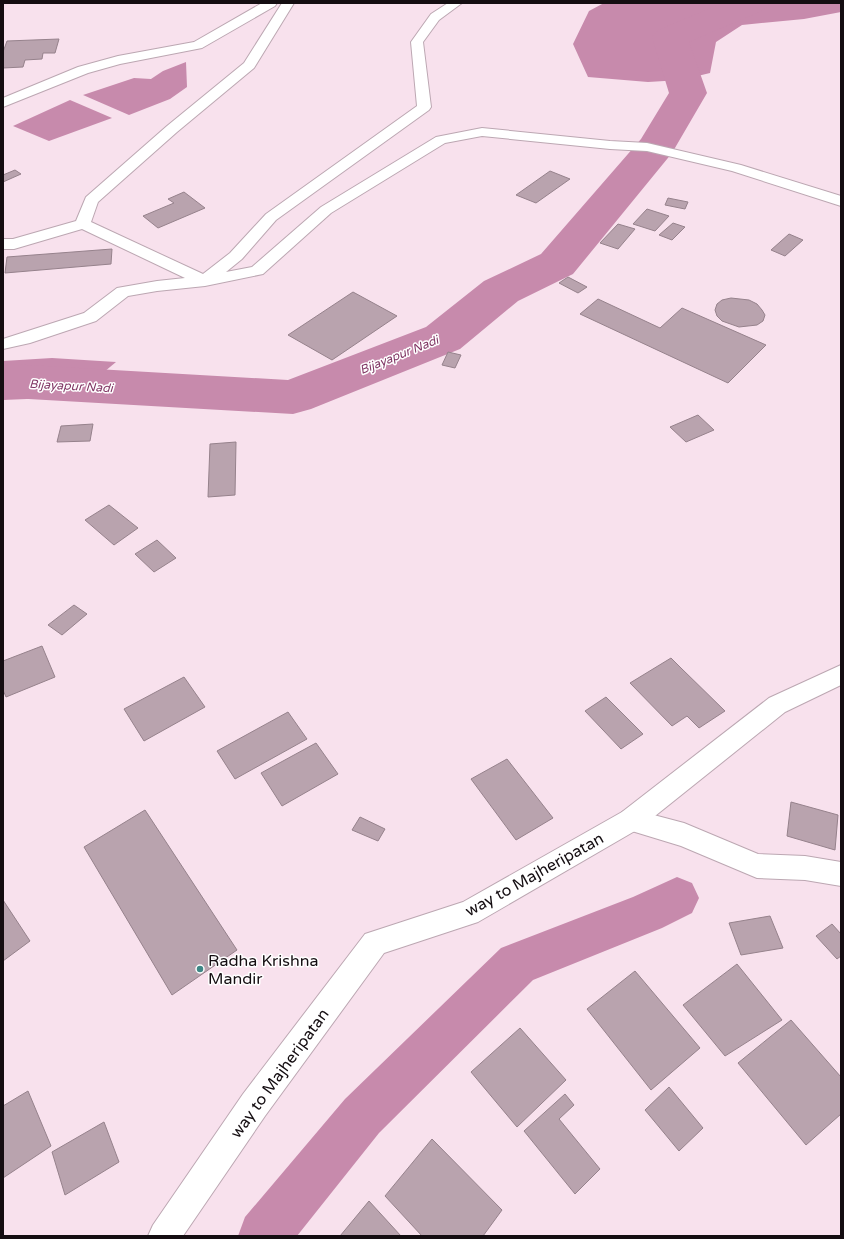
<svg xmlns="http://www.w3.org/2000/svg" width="844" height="1239" viewBox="0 0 844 1239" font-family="'Varela Round',sans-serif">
  <rect width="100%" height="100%" fill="#f8e1ed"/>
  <g fill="#c78aac">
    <polygon points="604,3 841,3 841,12 804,19 742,25 716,42 710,73 681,80 648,82 588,77 573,44 589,11"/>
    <polygon points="186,62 187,87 170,99 129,115 83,95 134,78 151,79 163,71"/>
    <polygon points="70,100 112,118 49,141 13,126"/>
    <polygon points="52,358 116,362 74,397 3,400 3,361"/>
  </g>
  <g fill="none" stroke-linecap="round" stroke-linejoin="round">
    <polygon fill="#c78aac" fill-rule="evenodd" points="677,877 692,883 699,898 692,913 662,928 533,980 379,1133 297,1236 238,1236 245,1217 345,1099 501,948 633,897"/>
    <polygon fill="#c78aac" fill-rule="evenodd" points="723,3 769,3 764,10 689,42 707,93 672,153 573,274 518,301 460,349 311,409 293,414 11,398 3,400 3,366 10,364 288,380 426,327 484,281 541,254 641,139 669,93 652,37 658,30"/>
  </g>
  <g fill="#b9a3ae" stroke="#96828c">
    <polygon points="59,39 55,53 43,53 42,59 25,60 23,67 3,68 3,52 7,41"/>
    <polygon points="15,170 21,174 3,182 3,175"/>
    <polygon points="550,171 570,179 536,203 516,195"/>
    <polygon points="184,192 205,208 158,228 143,216 174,203 168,199"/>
    <polygon points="668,198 688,202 685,209 665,205"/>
    <polygon points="647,209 669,216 655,231 633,224"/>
    <polygon points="673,223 685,227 672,240 659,235"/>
    <polygon points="618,224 635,229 618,249 600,243"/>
    <polygon points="789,234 803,240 785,256 771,250"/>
    <polygon points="112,249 111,264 5,273 7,257"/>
    <polygon points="568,277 587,287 578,293 559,283"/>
    <polygon points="353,292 397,316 332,360 288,335"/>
    <polygon points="731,298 749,300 757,304 762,310 765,315 763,321 757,325 739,327 722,321 717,316 715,310 717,304 722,300"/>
    <polygon points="598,299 660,328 682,308 766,345 728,383 580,314"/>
    <polygon points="448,352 461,355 455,368 442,365"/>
    <polygon points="698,415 714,430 686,442 670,427"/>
    <polygon points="93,424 90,441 57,442 61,426"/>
    <polygon points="236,442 235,495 208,497 210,444"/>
    <polygon points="109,505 138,528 114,545 85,520"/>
    <polygon points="157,540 176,558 154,572 135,554"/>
    <polygon points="74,605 87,614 62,635 48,625"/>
    <polygon points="42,646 55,677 6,697 3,690 3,661"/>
    <polygon points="671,658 681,668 725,711 699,728 687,716 672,726 630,683"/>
    <polygon points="184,677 205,707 144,741 124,709"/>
    <polygon points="606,697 643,734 621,749 585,711"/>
    <polygon points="288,712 307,739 235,779 217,751"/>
    <polygon points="316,743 338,774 282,806 261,773"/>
    <polygon points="507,759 553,818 516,840 471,779"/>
    <polygon points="791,802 838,815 835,850 787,836"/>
    <polygon points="145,810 237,950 172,995 84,847"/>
    <polygon points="360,817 385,829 378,841 352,830"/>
    <polygon points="3,900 30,941 3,961"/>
    <polygon points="770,916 783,948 741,955 729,923"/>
    <polygon points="832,924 841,934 841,956 837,959 816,936"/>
    <polygon points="737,964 782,1020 725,1056 683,1005"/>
    <polygon points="635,971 700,1048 651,1090 587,1009"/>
    <polygon points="791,1020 841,1077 841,1114 806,1145 738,1063"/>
    <polygon points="520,1028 566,1080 517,1127 471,1072"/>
    <polygon points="669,1087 703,1128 679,1151 645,1110"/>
    <polygon points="28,1091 51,1146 3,1178 3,1106"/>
    <polygon points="565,1094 574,1105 559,1119 600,1169 575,1194 524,1131"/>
    <polygon points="104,1122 119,1162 65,1195 52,1152"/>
    <polygon points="432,1139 502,1210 483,1236 422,1236 385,1196"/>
    <polygon points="369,1201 401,1236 340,1236"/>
  </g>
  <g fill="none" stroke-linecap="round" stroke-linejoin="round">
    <defs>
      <g id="minor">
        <polygon points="262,3 277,3 275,6 202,48 120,64 88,73 3,107 3,98 78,67 118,56 194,42"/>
        <polygon points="282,3 294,3 254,68 177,132 98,202 91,222 203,274 230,253 266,214 417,106 411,42 431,14 448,3 462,3 439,20 423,42 431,107 429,110 276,220 242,259 226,272 252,267 321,207 436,137 482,128 610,141 647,143 741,165 841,196 841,206 732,171 647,151 610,149 482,136 445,143 331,213 263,274 205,286 157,291 128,296 96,321 30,343 3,349 3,339 84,313 117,288 157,281 185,278 82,229 14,249 3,249 3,239 13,239 76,221 86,197 167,126 244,63"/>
        <polygon points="631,809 684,823 758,854 805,856 841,862 841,886 805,880 757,878 681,846 622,828 618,820 622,812"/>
      </g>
      <polygon id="major" points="841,665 841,685 785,712 640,828 478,922 384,953 265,1116 183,1236 148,1236 153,1225 243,1094 365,934 463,902 622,812 769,698"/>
    </defs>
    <use href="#minor" stroke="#bca7b2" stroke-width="2"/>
    <use href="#major" stroke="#bca7b2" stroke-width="2"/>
    <use href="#minor" fill="#fff" fill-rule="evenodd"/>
    <use href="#major" fill="#fff" fill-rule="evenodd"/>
  </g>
  <circle fill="#3e8786" stroke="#fff" stroke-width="1.5" cx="200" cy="969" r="4"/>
  <g text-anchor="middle" stroke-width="3" stroke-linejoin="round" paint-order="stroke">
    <g font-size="12" font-style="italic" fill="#813765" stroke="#fff">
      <text transform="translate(399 355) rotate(-22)" y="4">Bijayapur Nadi</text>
      <text transform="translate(71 386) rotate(3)" y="4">Bijayapur Nadi</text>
    </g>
    <g font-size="16" fill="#140d11" stroke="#fff">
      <text transform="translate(534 874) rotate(-29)" y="6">way to Majheripatan</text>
      <text transform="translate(279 1073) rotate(-54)" y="6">way to Majheripatan</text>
    </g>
    <g font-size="16" fill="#140d11" stroke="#fff" text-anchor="start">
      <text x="208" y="966">Radha Krishna<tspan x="208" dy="18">Mandir</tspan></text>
    </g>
  </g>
  <rect width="844" height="1239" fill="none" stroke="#140d11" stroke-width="8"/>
</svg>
